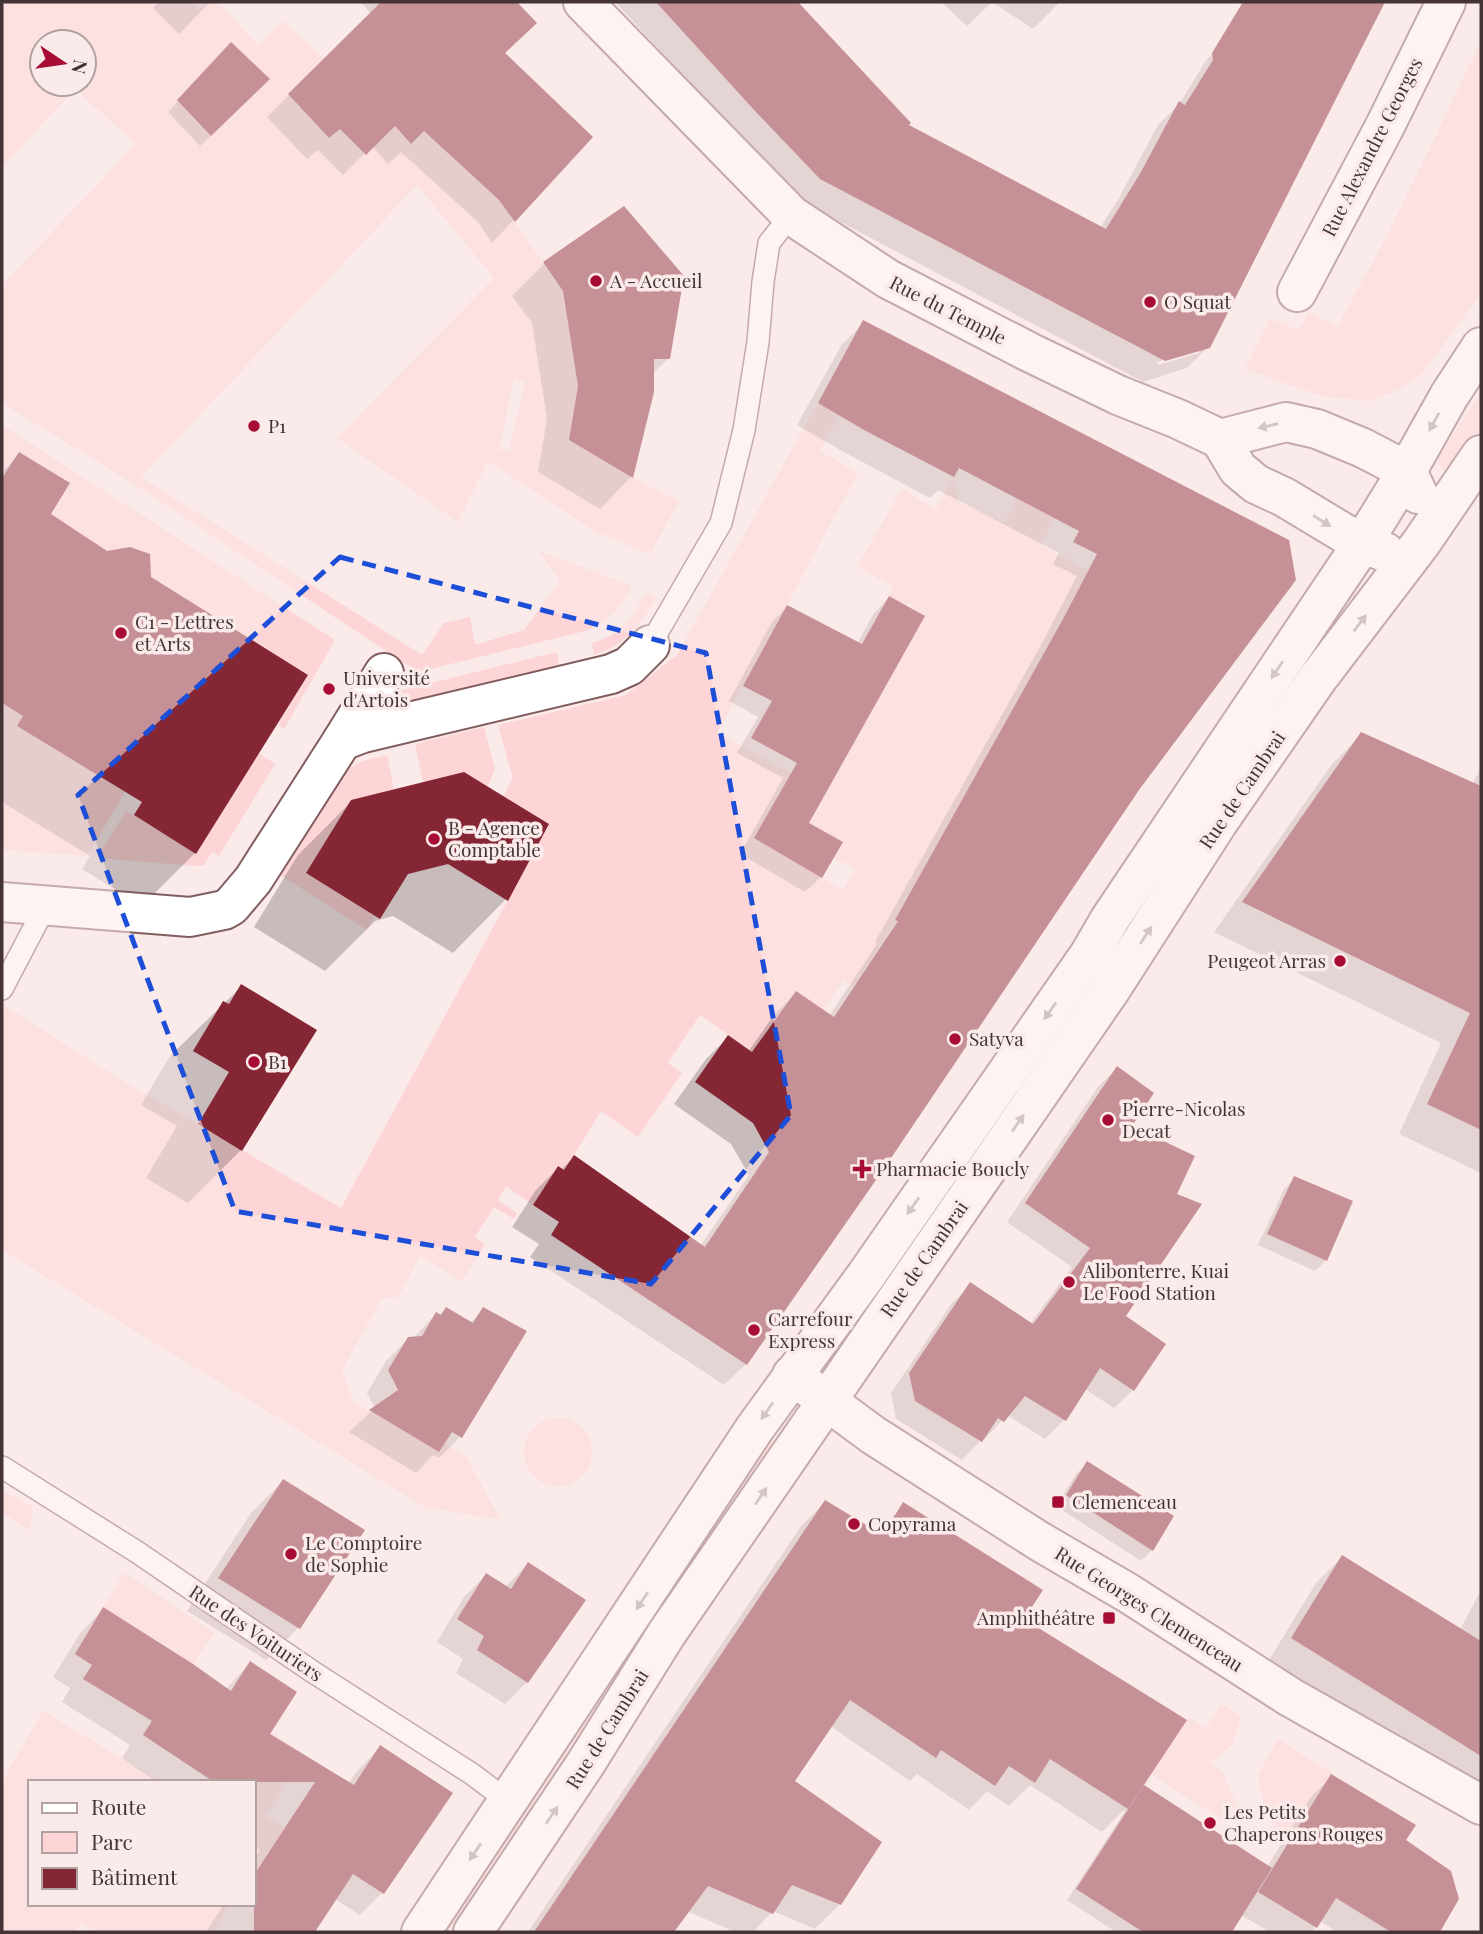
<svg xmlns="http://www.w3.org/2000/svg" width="1483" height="1934" viewBox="0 0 1483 1934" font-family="'Playfair Display',serif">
  <rect width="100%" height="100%" fill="#fbeaea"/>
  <g fill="#fed5d6" fill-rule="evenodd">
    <path d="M2,2H190L199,10L206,2H218L258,45L283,21L330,65L292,99L329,138L340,129L366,155L395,126L411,144L449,107L448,153L499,200L563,291L578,386L633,478L679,501L650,554L594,531L488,461L458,522L337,438L494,278L417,185L141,477L422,655L444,623L470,617L475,645L524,630L560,581L539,551L632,586C620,610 612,617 589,630L418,672L134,484L2,403V285L136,144L75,89L2,167ZM42,42H84V84H42ZM205,70L270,79L211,136L177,100ZM514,379L525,382L509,451L499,449Z"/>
    <polygon points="1481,42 1481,293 1422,374 1400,389 1370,401 1322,396 1245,369 1270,319 1298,330 1309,313 1337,327 1386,238"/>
    <polygon points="1481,392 1481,434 1457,464 1445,474 1437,460"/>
    <polygon points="818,403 839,415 820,451 858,473 717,733 791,773 755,838 843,890 856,869 834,858 809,823 921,623 911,603 905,605 889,596 893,586 857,567 902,489 936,509 954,477 959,503 1004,522 1022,491 1059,510 1041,545 1089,571 896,920 855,987 844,980 823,1010 796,991 752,1052 700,1015 668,1063 682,1073 638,1137 601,1111 565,1170 557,1166 533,1205 506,1186 498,1200 517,1213 514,1219 494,1207 475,1237 485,1244 462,1281 420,1256 398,1297 382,1298 342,1370 353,1401 439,1452 445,1444 466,1457 501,1520 425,1507 2,1250 2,1013 5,1006 115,1076 341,1208 549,824 503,796 513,778 498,725 626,695 677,655"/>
    <path d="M2,425L335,640L284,729L278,725L308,675L148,575L147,554C135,545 126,546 115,556L74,530L13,575L70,484L20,452L6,472L2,470Z"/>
    <path d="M646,593L656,598C639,627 627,644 594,655L592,643C624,633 630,621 646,593Z"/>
    <polygon points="557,652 559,667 398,707 395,692"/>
    <polygon points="2,706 6,706 23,716 17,726 125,792 87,856 2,850"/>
    <polygon points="484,727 495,769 488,786 478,781 423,782 415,744"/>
    <polygon points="259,753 275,764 219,856 212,852 204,865 196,866 97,858 126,811 196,853"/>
    <polygon points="387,755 394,790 360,809 343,813 306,873 375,916 367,930 277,873 341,772 363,761"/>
    <circle cx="558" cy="1452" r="34"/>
    <polygon points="772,1439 776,1454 448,1932 435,1932 764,1442"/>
    <polygon points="2,1491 33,1507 30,1530 2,1513"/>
    <polygon points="124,1573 214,1633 193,1664 103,1607"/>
    <polygon points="224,1702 304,1754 266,1816 285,1828 254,1875 254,1782"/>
    <polygon points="1221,1704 1241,1716 1233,1744 1210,1763 1222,1771 1239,1811 1227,1823 1151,1774 1189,1717 1206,1728"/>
    <polygon points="43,1711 161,1782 30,1782 30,1904 231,1904 212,1932 97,1932 81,1922 75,1932 2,1932 2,1782"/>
    <polygon points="1278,1739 1332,1773 1292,1837 1274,1825 1264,1806 1258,1775"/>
  </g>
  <g fill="#0003" fill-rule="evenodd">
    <polygon points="159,2 210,2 179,34 153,8"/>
    <polygon points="361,2 515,2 534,23 503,53 591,137 492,243 478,222 401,152 388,164 372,146 343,175 318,150 307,159 267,117 371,14"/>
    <path d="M615,2H796L908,124L907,126L1100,228L1120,196L1158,125L1180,103L1205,62L1258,6L1259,2H1383L1209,346L1187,368L1143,382L799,200ZM1199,349V353L1158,365L1157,362Z"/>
    <polygon points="941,2 1060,2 1033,29 992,2 967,26"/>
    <polygon points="220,56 268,79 200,146 168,112"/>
    <polygon points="624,208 669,358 652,374 631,477 600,509 538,472 547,419 532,323 512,296 544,264"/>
    <polygon points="864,323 1287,541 1138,789 746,1364 724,1385 530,1257 539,1244 512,1227 536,1190 558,1168 561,1170 574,1157 700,1246 749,1175 731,1144 674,1104 706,1059 728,1037 748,1052 774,1015 796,993 829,1016 877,944 875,942 1042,643 1077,576 1053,564 1059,553 938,490 930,498 842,451 797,425 842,344"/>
    <polygon points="20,454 48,515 149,578 195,853 142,906 82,869 90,856 2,802 2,472"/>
    <polygon points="889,598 806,824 821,877 805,892 740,854 783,778 737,753 758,717 729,701 772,622 787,607 857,644 874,613"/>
    <polygon points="1361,735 1473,784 1481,766 1481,1173 1399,1134 1441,1043 1214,932 1332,764"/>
    <polygon points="352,801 506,899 453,953 393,916 375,921 325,971 254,927 298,855"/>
    <polygon points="241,987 241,1150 188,1203 146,1178 177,1126 141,1105 170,1056"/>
    <polygon points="1117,1068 1129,1127 1123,1316 1133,1390 1114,1408 1085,1389 1064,1420 1045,1439 1007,1415 984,1440 982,1439 962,1460 896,1419 891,1393 952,1303 971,1285 1030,1324 1072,1267 1007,1222 1098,1087"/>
    <polygon points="1295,1178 1351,1202 1326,1260 1315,1271 1258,1245 1284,1189"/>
    <polygon points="446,1309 470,1323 484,1309 461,1436 439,1458 433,1455 416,1473 349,1432 375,1408 367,1393 386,1361 409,1338 413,1338 436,1314 439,1316"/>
    <polygon points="1087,1464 1152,1550 1141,1561 1056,1506 1076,1474"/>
    <polygon points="283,1481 298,1628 266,1660 187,1611 251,1513"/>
    <polygon points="825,1502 877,1533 904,1505 1022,1620 1137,1794 1144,1787 1267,1867 1311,1797 1332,1776 1404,1841 1457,1899 1437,1932 1337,1932 1320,1921 1311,1932 1270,1932 1241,1915 1230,1932 1116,1932 1067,1900 1125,1811 1124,1810 1102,1832 1030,1785 1009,1806 987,1791 969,1810 917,1774 910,1781 830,1726 793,1781 840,1904 815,1929 773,1911 753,1932 735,1932 687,1911 672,1932 528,1932 801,1526"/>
    <polygon points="1342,1557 1460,1630 1481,1590 1481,1794 1266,1665 1316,1583"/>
    <polygon points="528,1564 527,1682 505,1704 456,1673 463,1659 437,1642 464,1597 486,1575 505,1587"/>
    <polygon points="104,1609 225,1690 250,1663 268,1735 348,1784 358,1770 381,1747 383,1892 360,1915 335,1899 314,1932 206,1932 224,1904 254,1904 254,1859 260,1850 254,1846 254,1782 157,1782 122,1758 130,1745 62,1702 70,1688 53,1677 81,1632"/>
  </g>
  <g fill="#842634">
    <polygon points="381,2 517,2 537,23 505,53 593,137 515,222 499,200 424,131 411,144 395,126 366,155 340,129 329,138 288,94"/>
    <polygon points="656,2 798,2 911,123 909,125 1106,229 1141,172 1179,101 1185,105 1213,60 1212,53 1243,2 1385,2 1210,348 1165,361 820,179 755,111"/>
    <polygon points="231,42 270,79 211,136 177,100"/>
    <polygon points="624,206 684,276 670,359 654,359 654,392 633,478 569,440 578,386 563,291 543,262"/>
    <polygon points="863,320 1289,540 1296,580 1139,790 885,1167 747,1365 551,1235 559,1222 533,1205 558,1166 564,1170 574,1155 705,1247 769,1152 753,1123 695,1082 728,1035 752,1052 796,991 834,1017 898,921 895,920 1063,619 1097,554 1073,542 1079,531 959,468 954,477 864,430 818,403"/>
    <polygon points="19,452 70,483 51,514 107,551 130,547 150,554 151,577 308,675 196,854 134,815 142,802 17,726 23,716 2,703 2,478"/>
    <polygon points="889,596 925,616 809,823 843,842 822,878 754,838 797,763 751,738 772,701 743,686 787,605 862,644"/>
    <polygon points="1361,732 1481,786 1481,1130 1427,1104 1470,1013 1242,902"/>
    <polygon points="464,772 549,824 508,901 448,864 408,874 380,919 306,873 351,800"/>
    <polygon points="241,984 317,1030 242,1151 198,1124 229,1072 193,1051 223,1001 229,1004"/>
    <polygon points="1117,1066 1154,1093 1132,1126 1195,1156 1177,1194 1202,1204 1126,1316 1166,1344 1134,1391 1100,1368 1066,1421 1025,1396 1004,1422 998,1418 982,1442 915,1401 909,1373 970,1282 1033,1324 1090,1248 1025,1203"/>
    <polygon points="1294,1176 1353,1201 1327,1261 1267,1234"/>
    <polygon points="446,1307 473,1323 483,1307 527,1331 462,1438 452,1432 439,1452 369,1410 398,1390 388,1370 408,1337 422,1336 436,1312 441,1315"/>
    <polygon points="1087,1461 1174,1516 1153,1551 1066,1495"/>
    <polygon points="283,1479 365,1530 300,1629 218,1578"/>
    <polygon points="825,1500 883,1535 903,1502 1043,1590 1024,1619 1187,1720 1128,1809 1050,1759 1035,1783 1009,1766 995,1786 941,1750 936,1758 850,1700 795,1781 882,1842 841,1905 792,1885 773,1914 708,1886 674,1932 534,1932"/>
    <polygon points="1342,1555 1481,1641 1481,1756 1291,1638"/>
    <polygon points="528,1562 586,1600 528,1683 477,1650 484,1636 457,1619 486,1573 511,1589"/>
    <polygon points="103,1607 193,1664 231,1691 250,1661 297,1692 270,1734 354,1785 380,1745 453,1793 384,1894 353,1874 315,1932 254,1932 254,1875 315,1782 214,1782 143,1735 152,1721 83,1679 92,1665 75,1654"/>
    <polygon points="1331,1774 1416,1825 1406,1840 1451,1871 1459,1899 1440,1932 1391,1932 1336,1898 1317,1928 1258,1892"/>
    <polygon points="1144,1785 1272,1868 1232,1932 1143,1932 1076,1889"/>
  </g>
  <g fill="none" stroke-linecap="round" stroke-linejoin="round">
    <defs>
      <g id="lane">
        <polyline points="650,645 721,523 744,430 758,342 763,282 769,243 791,215"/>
        <polyline points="2,989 46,905"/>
        <polyline points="2,1467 137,1552 313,1672 472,1774 509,1802"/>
      </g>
      <g id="street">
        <polyline points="1297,292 1385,126 1446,2"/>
        <polyline points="342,741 384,673"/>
        <polyline points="2,902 190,917 224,910 231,906 253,880 342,741 363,733 611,674 629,666 650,645"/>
        <polyline points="792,1375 873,1435 1039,1541 1128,1593 1290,1697 1481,1805"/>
      </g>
      <g id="secondary">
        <polyline points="583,2 791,215 888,279 1031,353 1118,395 1178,419 1220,439 1238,469 1256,484 1284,497 1362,544 1385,552"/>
        <polyline points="1220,439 1286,422 1317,429 1363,448 1407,471 1418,494"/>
        <polyline points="421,1932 755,1428 867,1274 1089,955 1110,919 1362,544 1407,471 1449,396 1481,347"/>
        <polyline points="473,1932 586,1763 667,1633 1111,989 1219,821 1318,678 1421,543 1481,455"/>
      </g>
    </defs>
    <use href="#lane" stroke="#825d5f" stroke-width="24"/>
    <use href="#street" stroke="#825d5f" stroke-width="42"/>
    <use href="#secondary" stroke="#825d5f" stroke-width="42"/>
    <use href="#lane" stroke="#fff" stroke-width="21"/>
    <use href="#street" stroke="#fff" stroke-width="38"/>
    <use href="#secondary" stroke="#fff" stroke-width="38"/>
  </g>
  <defs><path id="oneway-solid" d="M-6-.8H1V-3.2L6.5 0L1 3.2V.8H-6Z" transform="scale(1.75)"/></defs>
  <g fill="#a29a9a">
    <use href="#oneway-solid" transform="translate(1434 422) rotate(119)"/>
    <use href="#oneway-solid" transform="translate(1268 426) rotate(167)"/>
    <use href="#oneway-solid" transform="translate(1322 521) rotate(32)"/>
    <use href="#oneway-solid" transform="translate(1360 623) rotate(-53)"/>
    <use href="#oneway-solid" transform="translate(1277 670) rotate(124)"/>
    <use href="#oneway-solid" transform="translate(1146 935) rotate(-57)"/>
    <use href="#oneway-solid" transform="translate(1050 1011) rotate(125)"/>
    <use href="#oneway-solid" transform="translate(1018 1123) rotate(-55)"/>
    <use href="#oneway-solid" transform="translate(913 1206) rotate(125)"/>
    <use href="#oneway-solid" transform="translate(767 1411) rotate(125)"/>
    <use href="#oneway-solid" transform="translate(761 1496) rotate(-56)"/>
    <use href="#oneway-solid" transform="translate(642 1601) rotate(124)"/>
    <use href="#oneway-solid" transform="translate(552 1815) rotate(-56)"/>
    <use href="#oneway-solid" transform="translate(475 1852) rotate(124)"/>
  </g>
  <path d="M0 0H1483V1934H0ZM340,557L706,653L791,1115L651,1284L235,1211L78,795Z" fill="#fbeaea" fill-opacity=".55" fill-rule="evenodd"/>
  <path fill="none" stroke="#1d4ed8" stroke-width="5" stroke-dasharray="14 9" stroke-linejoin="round" d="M340,557L706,653L791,1115L651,1284L235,1211L78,795Z"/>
  <g fill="#a60c34" stroke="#fbeaea" stroke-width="2.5">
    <circle cx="596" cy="281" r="7"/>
    <circle cx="1150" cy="302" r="7"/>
    <circle cx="254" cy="426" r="7"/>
    <circle cx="121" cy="633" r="7"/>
    <circle cx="329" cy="689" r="7"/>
    <circle cx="434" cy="839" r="7"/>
    <circle cx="1340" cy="961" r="7"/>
    <circle cx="955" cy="1039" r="7"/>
    <circle cx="254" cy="1062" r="7"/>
    <circle cx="1108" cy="1120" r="7"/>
    <path d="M858.5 1158.5h7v7h7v7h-7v7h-7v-7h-7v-7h7z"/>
    <circle cx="1069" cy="1282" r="7"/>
    <circle cx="754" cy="1330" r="7"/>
    <rect x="1051" y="1495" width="14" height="14" rx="3.5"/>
    <circle cx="854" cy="1524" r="7"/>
    <circle cx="291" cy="1554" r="7"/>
    <rect x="1102" y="1611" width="14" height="14" rx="3.5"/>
    <circle cx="1210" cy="1823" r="7"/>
  </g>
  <g text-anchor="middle" stroke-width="7" stroke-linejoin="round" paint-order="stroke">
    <g font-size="19" fill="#453435" stroke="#fbeaea">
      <text transform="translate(1372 147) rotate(-63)" y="7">Rue Alexandre Georges</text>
      <text transform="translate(948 310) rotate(27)" y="7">Rue du Temple</text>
      <text transform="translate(1242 790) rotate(-56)" y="7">Rue de Cambrai</text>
      <text transform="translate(924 1259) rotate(-55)" y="7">Rue de Cambrai</text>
      <text transform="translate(1149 1609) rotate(32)" y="7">Rue Georges Clemenceau</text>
      <text transform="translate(256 1633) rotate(34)" y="7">Rue des Voituriers</text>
      <text transform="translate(607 1729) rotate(-58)" y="7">Rue de Cambrai</text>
    </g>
    <g font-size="19" fill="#453435" stroke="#fbeaea" text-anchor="start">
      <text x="610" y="288">A - Accueil</text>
      <text x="1164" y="309">O Squat</text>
      <text x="268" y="433">P1</text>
      <text x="135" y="629">C1 - Lettres<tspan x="135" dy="22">et Arts</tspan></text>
      <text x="343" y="685">Université<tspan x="343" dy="22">d'Artois</tspan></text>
      <text x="448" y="835">B - Agence<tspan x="448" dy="22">Comptable</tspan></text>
      <text x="1326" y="968" text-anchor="end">Peugeot Arras</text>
      <text x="969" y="1046">Satyva</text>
      <text x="268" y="1069">B1</text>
      <text x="1122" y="1116">Pierre-Nicolas<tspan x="1122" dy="22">Decat</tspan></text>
      <text x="876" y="1176">Pharmacie Boucly</text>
      <text x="1083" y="1278">Alibonterre, Kuai<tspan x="1083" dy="22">Le Food Station</tspan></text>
      <text x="768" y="1326">Carrefour<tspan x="768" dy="22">Express</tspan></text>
      <text x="1072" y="1509">Clemenceau</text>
      <text x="868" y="1531">Copyrama</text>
      <text x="305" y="1550">Le Comptoire<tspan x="305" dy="22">de Sophie</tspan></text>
      <text x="1095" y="1625" text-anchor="end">Amphithéâtre</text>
      <text x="1224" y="1819">Les Petits<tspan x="1224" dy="22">Chaperons Rouges</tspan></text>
    </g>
  </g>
  <rect width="1483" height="1934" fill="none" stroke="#453435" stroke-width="7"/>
  <rect x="28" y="1780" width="228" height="126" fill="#fbeaea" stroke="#b2a1a2" stroke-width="2"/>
  <rect x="42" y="1803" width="35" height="10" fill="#ffffff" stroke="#b2a1a2" stroke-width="2"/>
  <text x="91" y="1815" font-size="21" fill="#453435">Route</text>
  <rect x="42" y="1832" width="35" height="21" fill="#fed5d6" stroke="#b2a1a2" stroke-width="2"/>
  <text x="91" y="1850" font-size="21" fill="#453435">Parc</text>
  <rect x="42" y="1868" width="35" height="21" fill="#842634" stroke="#b2a1a2" stroke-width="2"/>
  <text x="91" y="1885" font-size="21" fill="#453435">Bâtiment</text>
  <g transform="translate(63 63) rotate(103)"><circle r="33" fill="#fbeaea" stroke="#b2a1a2" stroke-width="2"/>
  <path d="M0-5L12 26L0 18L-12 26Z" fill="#a60c34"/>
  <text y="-10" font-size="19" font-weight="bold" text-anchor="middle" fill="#453435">N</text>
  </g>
</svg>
